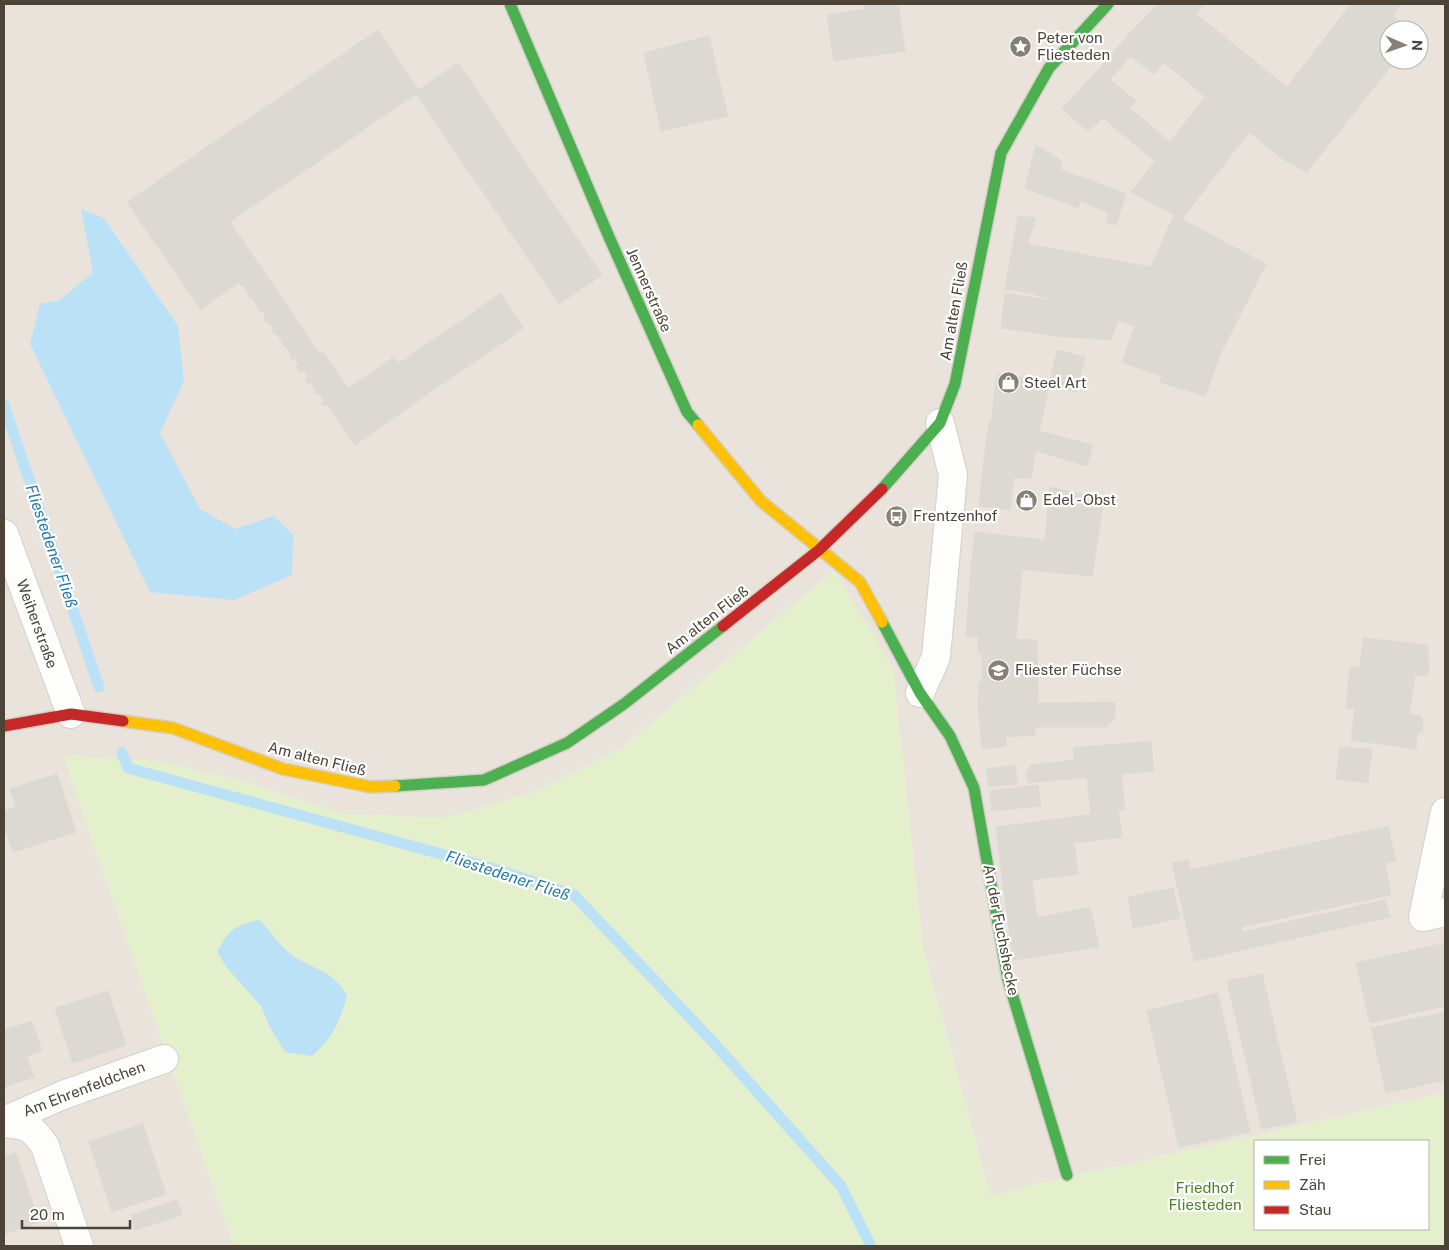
<svg xmlns="http://www.w3.org/2000/svg" width="1449" height="1250" viewBox="0 0 1449 1250" font-family="'Public Sans',sans-serif">
  <rect width="100%" height="100%" fill="#f4f2ee"/>
  <path fill="#e9e3db" fill-rule="evenodd" d="M4,4H1445V1093L1033,1185L991,1197L923,948L893,669L834,571L621,748L532,793L445,818L344,814L234,779L158,762L65,755L70,777L234,1246H4ZM1389,30H1419V60H1389Z"/>
  <path fill="#e4f0cb" fill-rule="evenodd" d="M834,571L893,668L923,948L991,1197L1033,1185L1445,1093V1246H234L70,777L65,755L158,761L234,779L344,814L445,818L532,793L621,748ZM1255,1141H1428V1229H1255Z"/>
  <g fill="#bae1f6">
    <polygon points="81,209 104,218 178,326 184,381 160,433 200,509 235,529 274,516 293,535 292,575 234,600 150,592 30,344 40,304 60,300 93,272"/>
    <path d="M259,920C269,929 276,941 286,950C307,969 333,968 347,996C340,1021 332,1039 312,1056L285,1052L270,1028L261,1006L227,968L217,952C229,929 235,925 259,920Z"/>
  </g>
  <g fill="none" stroke-linecap="round" stroke-linejoin="round">
    <g stroke="#bae1f6" stroke-width="11">
      <polyline points="4,405 99,687"/>
      <polyline points="122,753 128,768 492,868 574,895 713,1042 841,1186 871,1246"/>
    </g>
  </g>
  <g fill="#dcd9d3" stroke="#ddd9d3">
    <polygon points="864,4 898,4 905,51 834,61 827,15 865,9"/>
    <polygon points="1158,4 1205,4 1196,14 1287,87 1351,4 1401,4 1393,15 1410,30 1389,30 1389,60 1396,60 1307,172 1284,160 1249,132 1129,34"/>
    <polygon points="378,30 418,90 458,63 602,275 559,304 416,94 230,222 294,315 274,329 269,322 267,323 264,319 266,317 261,310 259,311 252,297 250,299 244,285 241,286 239,283 241,281 235,273 237,273 190,208 150,236 127,202"/>
    <polygon points="1129,34 1163,63 1155,74 1130,56 1110,80 1098,70"/>
    <polygon points="709,36 728,116 661,131 644,53"/>
    <polygon points="1098,70 1136,101 1114,127 1104,118 1088,131 1062,109"/>
    <polygon points="1206,96 1249,132 1182,219 1131,192 1155,161 1114,127 1130,108 1170,142"/>
    <polygon points="1036,145 1062,161 1060,170 1089,180 1078,208 1025,188"/>
    <polygon points="1089,180 1126,194 1116,225 1106,222 1109,213 1081,201"/>
    <polygon points="190,208 210,237 212,235 241,281 201,309 150,236"/>
    <polygon points="1174,215 1266,264 1221,353 1059,302 1030,293 1005,289 1018,216 1036,218 1027,244 1151,267"/>
    <polygon points="501,293 524,328 422,398 398,364"/>
    <polygon points="1005,293 1059,302 1118,320 1111,340 1055,336 1001,328"/>
    <polygon points="294,315 320,354 323,352 348,388 324,406 321,403 324,401 319,393 317,395 311,382 308,384 305,379 308,377 303,370 300,372 296,366 299,365 294,358 292,360 286,345 284,347 277,333 275,335 272,330"/>
    <polygon points="1135,325 1221,353 1205,396 1159,382 1162,376 1122,362"/>
    <polygon points="1057,350 1085,357 1076,392 1049,384"/>
    <polygon points="394,357 422,398 355,445 326,403"/>
    <polygon points="997,374 1050,381 1039,431 991,423"/>
    <polygon points="989,422 1039,431 1031,479 982,474"/>
    <polygon points="1039,431 1093,445 1087,466 1036,451"/>
    <polygon points="982,474 1014,478 1010,510 979,506"/>
    <polygon points="1050,487 1104,499 1092,576 971,565 975,532 1045,540"/>
    <polygon points="971,565 1022,570 1016,639 966,636"/>
    <polygon points="978,637 1037,640 1038,703 978,704 979,682 982,681 982,653 978,653"/>
    <polygon points="1363,638 1428,645 1429,673 1425,676 1360,669"/>
    <polygon points="1350,667 1415,675 1409,715 1346,708"/>
    <polygon points="1115,702 1115,717 1106,727 1035,727 1035,735 1006,737 1006,746 982,749 978,704"/>
    <polygon points="1355,708 1420,716 1423,720 1422,732 1417,734 1416,749 1351,740"/>
    <polygon points="1151,741 1154,771 1028,783 1026,773 1031,765 1075,760 1073,748"/>
    <polygon points="1340,747 1372,749 1368,783 1336,779"/>
    <polygon points="1015,765 1018,784 989,787 986,769"/>
    <polygon points="57,774 76,832 29,847 10,789"/>
    <polygon points="1121,774 1125,810 1091,814 1087,778"/>
    <polygon points="1038,785 1041,806 992,811 990,791"/>
    <polygon points="16,807 29,847 13,852 4,825 4,811"/>
    <polygon points="1118,811 1122,837 1074,843 1078,874 1003,884 996,827"/>
    <polygon points="1388,826 1396,861 1385,863 1391,895 1241,927 1242,932 1385,900 1390,917 1194,961 1172,863 1189,860 1190,870"/>
    <polygon points="1032,880 1037,918 1090,907 1099,947 1013,960 1003,884"/>
    <polygon points="1173,888 1180,918 1133,928 1128,897"/>
    <polygon points="1445,943 1445,1006 1370,1023 1356,963"/>
    <polygon points="1262,974 1297,1122 1262,1129 1227,981"/>
    <polygon points="108,991 126,1045 73,1063 55,1008"/>
    <polygon points="1218,993 1250,1132 1179,1147 1147,1011"/>
    <polygon points="1445,1012 1445,1080 1386,1093 1371,1028"/>
    <polygon points="32,1021 42,1051 27,1056 17,1026"/>
    <polygon points="17,1026 34,1077 4,1087 4,1030"/>
    <polygon points="143,1124 166,1194 112,1212 89,1142"/>
    <polygon points="16,1153 28,1189 4,1197 4,1157"/>
    <polygon points="28,1189 39,1222 4,1234 4,1197"/>
    <polygon points="177,1200 182,1215 135,1230 131,1215"/>
  </g>
  <g fill="none" stroke-linecap="round" stroke-linejoin="round">
    <defs>
      <g id="street">
        <polyline points="4,534 71,714"/>
        <polyline points="920,693 936,657 953,475 940,423"/>
        <polyline points="1445,812 1423,917 1445,912"/>
        <polyline points="4,1121 63,1095 164,1059"/>
        <path d="M4,1123C26,1125 32,1126 45,1146L79,1246"/>
      </g>
      <g id="fast">
        <polyline points="510,4 609,237 687,412 698,425"/>
        <polyline points="882,489 940,423 955,384 1001,153 1049,68 1108,4"/>
        <polyline points="882,622 920,693 950,736 974,788 1008,980 1067,1175"/>
        <polyline points="395,786 484,780 567,743 624,704 723,626"/>
      </g>
      <g id="slow">
        <polyline points="698,425 761,501 860,582 882,622"/>
        <polyline points="123,721 173,728 283,769 371,787 395,786"/>
      </g>
      <g id="jam">
        <polyline points="723,626 819,550 882,489"/>
        <polyline points="4,726 71,714 123,721"/>
      </g>
    </defs>
    <use href="#street" stroke="#d2d0cb" stroke-width="30"/>
    <use href="#fast" stroke="#d4cfc4" stroke-width="14"/>
    <use href="#slow" stroke="#d4cfc4" stroke-width="14"/>
    <use href="#jam" stroke="#d4cfc4" stroke-width="14"/>
    <use href="#street" stroke="#fdfdfc" stroke-width="28"/>
    <use href="#fast" stroke="#4caf50" stroke-width="11"/>
    <use href="#slow" stroke="#ffc107" stroke-width="11"/>
    <use href="#jam" stroke="#c62828" stroke-width="11"/>
  </g>
  <defs>
    <symbol id="sight-disc" viewBox="-11 -11 22 22"><circle r="9.5" fill="#878077" stroke="#fff"/><path d="M0-6L1.8-2.2L6-1.7L2.9 1.2L3.7 5.4L0 3.3L-3.7 5.4L-2.9 1.2L-6-1.7L-1.8-2.2Z" fill="#fff"/></symbol>
    <symbol id="shop-disc" viewBox="-11 -11 22 22"><circle r="9.5" fill="#878077" stroke="#fff"/><path d="M-5-2.5h2.3a2.7 3.5 0 0 1 5.4 0H5L5.5 6h-11ZM-1.5-2.5h3a1.5 2.3 0 0 0-3 0Z" fill="#fff"/></symbol>
    <symbol id="bus-disc" viewBox="-11 -11 22 22"><circle r="9.5" fill="#878077" stroke="#fff"/><path d="M-5-6H5V4H4V6H2V4H-2V6H-4V4H-5ZM-3.5-4V0h7V-4ZM-3.5 1.2v1.5H-2V1.2ZM2 1.2v1.5H3.5V1.2Z" fill="#fff"/></symbol>
    <symbol id="school-disc" viewBox="-11 -11 22 22"><circle r="9.5" fill="#878077" stroke="#fff"/><path d="M0-5L7-2L0 1L-7-2ZM-4 1L0 2.5L4 1V4Q0 6-4 4Z" fill="#fff"/></symbol>
  </defs>
  <g fill-rule="evenodd">
    <use href="#sight-disc" x="1008" y="34" width="25" height="25"/>
    <use href="#shop-disc" x="996" y="370" width="25" height="25"/>
    <use href="#shop-disc" x="1014" y="488" width="25" height="25"/>
    <use href="#bus-disc" x="884" y="504" width="25" height="25"/>
    <use href="#school-disc" x="986" y="658" width="25" height="25"/>
  </g>
  <g text-anchor="middle" stroke-width="4.5" stroke-linejoin="round" paint-order="stroke">
    <g font-size="15" fill="#4d4337" stroke="#fff" text-anchor="start">
      <text x="1037" y="43">Peter von<tspan x="1037" dy="17">Fliesteden</tspan></text>
      <text x="1024" y="388">Steel Art</text>
      <text x="1043" y="505">Edel - Obst</text>
      <text x="913" y="521">Frentzenhof</text>
      <text x="1015" y="675">Fliester Füchse</text>
    </g>
    <g font-size="15" fill="#4d4337" stroke="#fff">
      <text transform="translate(649 290) rotate(66)" y="5">Jennerstraße</text>
      <text transform="translate(954 311) rotate(-80)" y="5">Am alten Fließ</text>
      <text transform="translate(707 620) rotate(-38)" y="5">Am alten Fließ</text>
      <text transform="translate(37 624) rotate(70)" y="5">Weiherstraße</text>
      <text transform="translate(317 759) rotate(14)" y="5">Am alten Fließ</text>
      <text transform="translate(1001 930) rotate(79)" y="5">An der Fuchshecke</text>
      <text transform="translate(84 1089) rotate(-21)" y="5">Am Ehrenfeldchen</text>
    </g>
    <g font-size="15" fill="#4b8121" stroke="#fff">
      <text x="1205" y="1193">Friedhof<tspan x="1205" dy="17">Fliesteden</tspan></text>
    </g>
    <g font-size="16" font-style="italic" fill="#1f79ac" stroke="#fff">
      <text transform="translate(52 546) rotate(71)" y="6">Fliestedener Fließ</text>
      <text transform="translate(508 875) rotate(18)" y="6">Fliestedener Fließ</text>
    </g>
  </g>
  <rect width="1449" height="1250" fill="none" stroke="#4d4337" stroke-width="10"/>
  <rect x="1254" y="1140" width="175" height="90" fill="#ffffff" stroke="#b8b4af"/>
  <rect x="1264" y="1156" width="25" height="8" fill="#4caf50" stroke="#b8b4af"/>
  <text x="1299" y="1165" font-size="15" fill="#4d4337">Frei</text>
  <rect x="1264" y="1181" width="25" height="8" fill="#ffc107" stroke="#b8b4af"/>
  <text x="1299" y="1190" font-size="15" fill="#4d4337">Zäh</text>
  <rect x="1264" y="1206" width="25" height="8" fill="#c62828" stroke="#b8b4af"/>
  <text x="1299" y="1215" font-size="15" fill="#4d4337">Stau</text>
  <g transform="translate(1404 45) rotate(92)"><circle r="24" fill="#ffffff" stroke="#b8b4af"/>
  <path d="M0-4L9 19L0 12L-9 19Z" fill="#878077"/>
  <text y="-8" font-size="14" font-weight="bold" text-anchor="middle" fill="#4d4337">N</text>
  </g>
  <path d="M22 1220v8h108v-8" fill="none" stroke="#4d4337" stroke-width="2.5"/>
  <text x="30" y="1220" font-size="15" fill="#4d4337" stroke="#ffffff" stroke-width="4" paint-order="stroke">20 m</text>
</svg>
